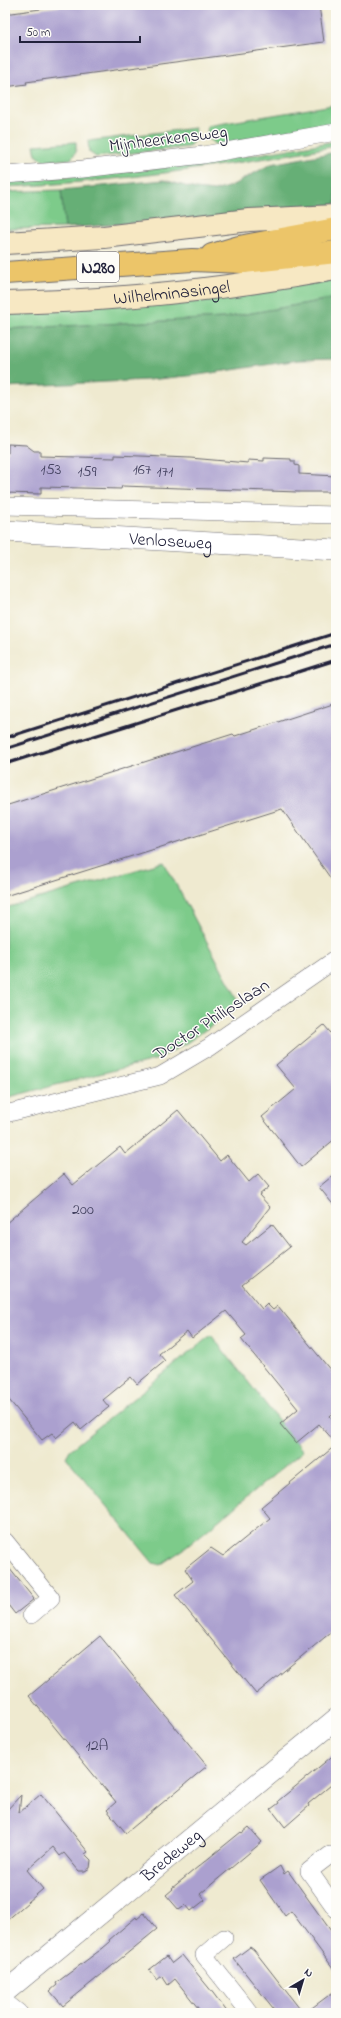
<svg xmlns="http://www.w3.org/2000/svg" width="341" height="2018" viewBox="0 0 341 2018" font-family="'Indie Flower',sans-serif">
  <rect width="100%" height="100%" fill="#fdfcf7"/>
  <filter id="ink" filterUnits="userSpaceOnUse"><feTurbulence type="fractalNoise" baseFrequency=".025" numOctaves="2"/><feDisplacementMap in="SourceGraphic" scale="8" xChannelSelector="R" yChannelSelector="G"/><feConvolveMatrix kernelMatrix="1 2 1 2 8 2 1 2 1" color-interpolation-filters="sRGB"/></filter>
  <filter id="wash" filterUnits="userSpaceOnUse"><feTurbulence type="fractalNoise" baseFrequency=".012" numOctaves="4" result="noise"/><feDisplacementMap in="SourceGraphic" scale="16" xChannelSelector="R" yChannelSelector="G"/><feGaussianBlur stdDeviation="0.9" result="paint"/><feColorMatrix in="noise" values="0 0 0 0 0 0 0 0 0 0 0 0 0 0 0 0 0 1.4 0 .05"/><feComposite in="paint" operator="in"/></filter>
  <g filter="url(#wash)">
    <rect width="100%" height="100%" fill="#efead0"/>
    <g fill="#7dcb8a" stroke="#507662">
      <polygon points="336,103 336,124 217,145 208,139 207,126 333,105"/>
      <polygon points="195,128 196,139 188,147 96,157 89,152 88,141"/>
      <path d="M336,141V146C226,166 117,182 5,187V180C117,176 226,161 336,141Z"/>
      <polygon points="76,142 76,152 71,159 44,161 36,155 34,145"/>
      <polygon points="61,190 65,228 5,229 5,192"/>
      <polygon points="336,279 336,298 224,318 5,329 5,310"/>
      <polygon points="164,862 241,1005 188,1042 158,1059 5,1098 5,908"/>
      <polygon points="211,1335 303,1451 184,1549 160,1565 153,1563 66,1457 70,1450"/>
    </g>
    <g fill="#66af76" stroke="#446858">
      <polygon points="336,152 336,204 219,217 65,228 61,190 164,180 196,189 214,191 231,186 271,164"/>
      <polygon points="336,298 336,359 299,360 198,375 148,380 5,387 5,329 224,318"/>
    </g>
    <g id="blocks">
      <g fill="#aba0cf">
        <polygon points="69,5 319,5 324,42 26,82 27,84 5,87 5,14"/>
        <polygon points="8,444 26,445 34,451 40,451 40,456 115,458 115,455 190,458 248,463 248,460 264,461 264,458 291,459 291,461 295,461 295,465 299,466 299,474 336,476 336,492 298,492 122,486 121,489 41,487 41,494 5,493 5,453 8,453"/>
        <polygon points="336,703 336,886 282,809 5,896 5,806 233,734 235,736"/>
        <polygon points="324,1025 336,1039 336,1138 301,1167 262,1117 296,1089 276,1065"/>
        <polygon points="178,1110 220,1161 227,1155 249,1182 258,1174 269,1187 259,1195 270,1207 242,1242 246,1245 272,1224 290,1247 242,1285 262,1309 267,1304 273,1310 278,1306 336,1377 336,1410 330,1416 336,1423 336,1443 319,1424 296,1443 280,1424 298,1409 241,1339 246,1335 226,1311 192,1338 187,1331 159,1354 165,1361 137,1384 131,1377 103,1400 109,1407 81,1430 75,1422 56,1438 52,1433 42,1440 5,1395 5,1224 64,1174 73,1185 120,1147 125,1154"/>
        <polygon points="336,1173 336,1208 319,1187"/>
        <polygon points="336,1445 336,1628 256,1694 175,1595 193,1581 185,1569 211,1548 223,1556 270,1518 261,1507"/>
        <polygon points="5,1563 34,1599 15,1614 5,1601"/>
        <polygon points="100,1636 207,1766 126,1833 107,1810 116,1802 29,1696"/>
        <polygon points="336,1753 336,1781 308,1804 309,1806 285,1827 271,1809 279,1803 278,1801"/>
        <polygon points="41,1794 88,1852 85,1854 91,1860 90,1868 85,1871 79,1871 64,1853 60,1856 53,1847 27,1870 43,1889 5,1922 5,1812 21,1795 19,1813"/>
        <polygon points="249,1827 262,1842 200,1894 205,1900 191,1911 186,1905 179,1910 166,1895 173,1889 172,1888 241,1832 242,1833"/>
        <polygon points="280,1866 284,1874 288,1871 336,1938 336,1972 291,1911 285,1916 260,1880"/>
        <polygon points="144,1913 157,1929 63,2006 50,1991 57,1985 56,1983 103,1948 110,1942 109,1940 136,1917 137,1919"/>
        <polygon points="250,1947 254,1950 303,2013 277,2013 234,1959"/>
        <polygon points="182,1955 213,1993 228,2013 202,2013 175,1979 168,1985 162,1976 157,1980 149,1970 167,1956 172,1963"/>
        <polygon points="336,1990 336,2013 305,2013"/>
      </g>
    </g>
  </g>
  <g filter="url(#ink)">
    <use href="#blocks" fill-opacity="0" stroke="#6a686f" stroke-width="1"/>
    <g fill="none" stroke-linecap="round" stroke-linejoin="round">
      <defs>
        <g id="minor">
          <polyline points="5,175 83,169 203,155 336,132"/>
          <polyline points="5,506 336,515"/>
          <polyline points="5,1114 160,1076 209,1047 336,959"/>
          <polyline points="5,1541 51,1598 31,1615"/>
          <polyline points="330,1855 309,1871 336,1909"/>
          <polyline points="224,1938 204,1955 250,2013"/>
          <polyline points="5,2002 19,2013"/>
        </g>
        <g id="tertiary">
          <path id="s1" d="M5,531L336,550"/>
          <path id="s2" d="M5,1992L336,1719"/>
        </g>
        <g id="secondary">
          <polyline points="5,243 104,237 249,220 336,216"/>
          <path id="s3" d="M5,303C116,301 227,289 336,269"/>
        </g>
        <g id="primary">
          <polyline points="212,255 239,247 336,229"/>
          <polyline points="5,273 192,260 243,262 336,252"/>
        </g>
      </defs>
      <use href="#minor" stroke="#6a686f" stroke-width="18"/>
      <use href="#tertiary" stroke="#6a686f" stroke-width="22"/>
      <use href="#secondary" stroke="#6a686f" stroke-width="24"/>
      <use href="#primary" stroke="#6a686f" stroke-width="24"/>
      <use href="#minor" stroke="#fff" stroke-width="17"/>
      <use href="#tertiary" stroke="#fff" stroke-width="21"/>
      <use href="#secondary" stroke="#f7e8c3" stroke-width="22"/>
      <use href="#primary" stroke="#ecc569" stroke-width="22"/>
      <g stroke="#22223b" stroke-width="3">
        <polyline points="5,738 336,633"/>
        <polyline points="5,749 336,644"/>
        <polyline points="5,764 336,660"/>
      </g>
    </g>
  </g>
  <g text-anchor="middle" stroke-width="3" stroke-linejoin="round" paint-order="stroke">
    <g font-size="16" fill="#444260">
      <text x="51" y="474">153</text>
      <text x="142" y="474">167</text>
      <text x="87" y="476">159</text>
      <text x="165" y="476">171</text>
      <text x="83" y="1214">200</text>
      <text x="97" y="1750">12A</text>
    </g>
    <rect fill="#fdfcf7" stroke="#646373" stroke-width="1" x="77" y="252" width="42" height="30" rx="3"/>
    <g font-size="17" font-weight="bold" fill="#22223b">
      <text x="98" y="273">N280</text>
    </g>
    <g font-size="18" fill="#22223b" stroke="#fdfcf7">
      <text transform="translate(168 138) rotate(-7)" y="6">Mijnheerkensweg</text>
      <text dy="6" stroke="none"><textPath href="#s3" startOffset="167">Wilhelminasingel</textPath></text>
      <text dy="6" stroke="none"><textPath href="#s1" startOffset="166">Venloseweg</textPath></text>
      <text transform="translate(211 1019) rotate(-33)" y="6">Doctor Philipslaan</text>
      <text dy="6" stroke="none"><textPath href="#s2" startOffset="215">Bredeweg</textPath></text>
    </g>
  </g>
  <rect width="341" height="2018" fill="none" stroke="#fdfcf7" stroke-width="20"/>
  <g transform="translate(303 1980) rotate(38)" stroke="#fdfcf7" stroke-width="3" paint-order="stroke">
  <path d="M0-3L7 15L0 10L-7 15Z" fill="#22223b"/>
  <text y="-6" font-size="11" font-weight="bold" text-anchor="middle" fill="#22223b">N</text>
  </g>
  <path d="M20 36v6h120v-6" fill="none" stroke="#22223b" stroke-width="2"/>
  <text x="26" y="36" font-size="12" fill="#22223b" stroke="#fdfcf7" stroke-width="3" paint-order="stroke">50 m</text>
</svg>
